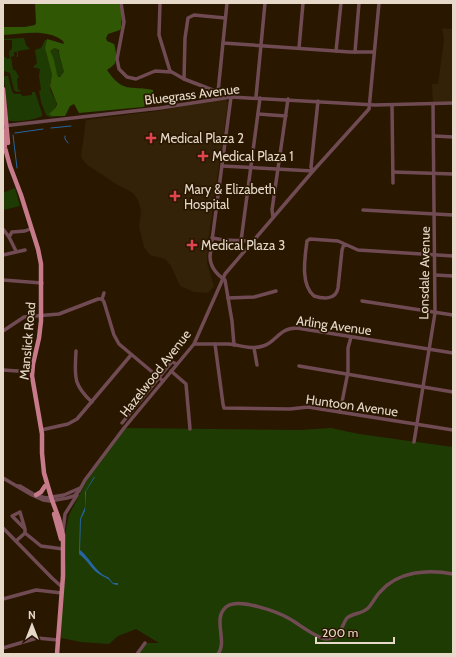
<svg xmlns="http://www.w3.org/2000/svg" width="456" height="657" viewBox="0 0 456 657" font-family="Cabin,sans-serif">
  <rect width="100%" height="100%" fill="#291700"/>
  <g fill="#332108">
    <polygon points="442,28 453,29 453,103 433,104 432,84 438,84 444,40"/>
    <polygon points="224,99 226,100 228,103 208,242 207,263 214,286 208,293 194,292 180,286 171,266 165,259 150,255 144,247 139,227 141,211 138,200 133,193 116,184 86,164 81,157 86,120 157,111"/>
  </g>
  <g fill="#1f3b04">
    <polygon points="24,38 26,45 30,49 18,51 18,57 17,57 16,56 17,55 17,52 14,52 14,56 11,57 13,70 15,70 19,77 17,79 18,90 20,90 21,91 17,92 14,90 10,73 4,71 3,56 8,59 10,58 9,52 12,48 12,40 3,40 3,39"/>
    <path d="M45,40H47C43,55 51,60 52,73C52,77 50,82 50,86C50,98 64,102 50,113L52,116H61L50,117L46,115L41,102L39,91L41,90L39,76L40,69L33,67L37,63L35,50L41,48Z"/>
    <path d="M55,48L58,49C59,52 59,56 60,59C61,64 64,67 64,72L63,75L58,77L50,51Z"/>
    <path d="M5,76H8L12,91L14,94H21L22,96L32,95V92H35L42,113V116C35,120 13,123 8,120L4,78Z"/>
    <polygon points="15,188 20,206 3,210 3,193"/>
    <polygon points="124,428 300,430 331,428 359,434 453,447 453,654 137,654 145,643 159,643 136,629 118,636 109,644 81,642 61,638 59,624 63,600 66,554 65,534 69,515 88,478"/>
  </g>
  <path fill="#2f5704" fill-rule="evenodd" d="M35,3H119L122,15L121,28L120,30L108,34L106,38L107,41L114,44C116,49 117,58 115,63C114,65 110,68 107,70C123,94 130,85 153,90V92L147,99L148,105L143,107L79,113L74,104L70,106L65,116H52L49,114L56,107L57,104L50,86L52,74L45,48L47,39L64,44L63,41C47,28 22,34 3,35V27H25L35,25L36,23ZM55,48L59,50C59,59 63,65 64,72L60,77H58C55,68 55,59 50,51Z"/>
  <path fill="#2765a0" d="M94,477H95L86,491L85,511L81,519L80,550C89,557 98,575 108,577L113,583H118V585C112,585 112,582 108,579C103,576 98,574 94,570C89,565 86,559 79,554L80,519L85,507V492Z"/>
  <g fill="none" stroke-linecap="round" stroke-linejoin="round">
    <g stroke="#2765a0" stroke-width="1">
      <polyline points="51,128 71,126"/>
      <polyline points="15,133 43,129"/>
      <polyline points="13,135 17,168"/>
      <polyline points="65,136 65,139 68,143"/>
    </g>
    <g stroke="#704b53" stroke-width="3.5">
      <polyline points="121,3 124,22 117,59 119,69 127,77 136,79 155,71 171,72"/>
      <polyline points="160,3 159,35 170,71 184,79 218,92"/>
      <polyline points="223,43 350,52 374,52"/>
      <polyline points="299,48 303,3"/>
      <polyline points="336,51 341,3"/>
      <polyline points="355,52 359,3"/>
      <polyline points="184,79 185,38 188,18 194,15 225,18"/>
      <path d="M231,97L210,256C210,267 216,274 225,280L232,321L234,345"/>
      <polyline points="256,97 265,3"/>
      <polyline points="219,98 218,92 227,3"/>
      <polyline points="392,105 393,183"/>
      <polyline points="258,114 286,116"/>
      <polyline points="3,126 160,108 231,97 375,105 453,103"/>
      <polyline points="434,136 453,137"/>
      <polyline points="222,166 313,171 311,167 318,101"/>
      <polyline points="393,172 453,174"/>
      <polyline points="363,210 453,215"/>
      <polyline points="273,217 272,210 288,99"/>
      <polyline points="3,229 9,237 16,251"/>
      <polyline points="9,237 12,232 25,231 30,229"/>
      <polyline points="212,238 224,240 249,241 252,243"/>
      <polyline points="241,241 260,98"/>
      <path d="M344,244L342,250L338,288C336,300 323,299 314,296C300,284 305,257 307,241L310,239L338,241L358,250L453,256"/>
      <polyline points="3,255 25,250"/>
      <polyline points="435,275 453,276"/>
      <polyline points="3,280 42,283"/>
      <polyline points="228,298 254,297 276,291"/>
      <polyline points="102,299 104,302 114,335 119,344 163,381"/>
      <polyline points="102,299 104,293"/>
      <polyline points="362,301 453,315"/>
      <polyline points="3,331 24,317 59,314 98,299 102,299"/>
      <path d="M194,344C206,344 217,344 229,344C240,345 251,350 263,346C277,342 278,328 297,328L453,353"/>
      <polyline points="215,344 223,404 224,408 290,409 308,407 453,430"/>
      <polyline points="254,348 257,365"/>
      <path d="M76,351C75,375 72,384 92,402"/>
      <polyline points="299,366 453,392"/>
      <polyline points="3,370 32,372"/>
      <polyline points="171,371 186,384 190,429"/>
      <polyline points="340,412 348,372 348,348 351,337"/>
      <polyline points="122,423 170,364 172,362 177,364"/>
      <polyline points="41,430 68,424 77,419 131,355"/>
      <polyline points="414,442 435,313 433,104"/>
      <polyline points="3,478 32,495 43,500 50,501 67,498 74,496 79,491 85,480 124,428 194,344 225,274 313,171 369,109 379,3"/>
      <polyline points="17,486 20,486 35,495 46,498 64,495 80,488"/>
      <polyline points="3,528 52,578 62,587"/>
      <polyline points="25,529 20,512 12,516 25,529 25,533 41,546 63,549"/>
      <polyline points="63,531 65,514 77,495"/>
      <polyline points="16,541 25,533"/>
      <polyline points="3,599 36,590 62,593"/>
      <polyline points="3,648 37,638 58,640"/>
      <polyline points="137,654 145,643"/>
      <path d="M218,654C228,641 212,619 226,607C238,597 278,612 290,619C300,625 311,634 322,638C326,640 330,639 334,637C342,634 342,624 347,618C353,613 361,614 367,609C372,605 375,597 380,592C398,571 428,569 453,574"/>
    </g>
    <g stroke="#c67a8a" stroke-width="4.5">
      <polyline points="3,89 8,143"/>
      <polyline points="3,130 5,148 10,166 21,195 38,249 41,264 41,321 39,338 33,364 32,376 42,434 42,453 44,473 52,500 59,519 63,535 63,576 57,654"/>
      <polyline points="36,495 41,492 45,486"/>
      <polyline points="54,514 61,539"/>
    </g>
  </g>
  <g fill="#e0444e" stroke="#291700" stroke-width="1.5">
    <path d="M149 132h4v4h4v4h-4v4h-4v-4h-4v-4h4z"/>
    <path d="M201 150h4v4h4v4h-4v4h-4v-4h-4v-4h4z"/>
    <path d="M173 190h4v4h4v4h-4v4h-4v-4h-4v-4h4z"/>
    <path d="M190 239h4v4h4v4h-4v4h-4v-4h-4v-4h4z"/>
  </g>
  <g text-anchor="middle" stroke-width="3.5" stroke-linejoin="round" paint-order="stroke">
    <g font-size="13" fill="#e6d9ca" stroke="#291700">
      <text transform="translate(192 94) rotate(-7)" y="5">Bluegrass Avenue</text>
      <text transform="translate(424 273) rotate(-89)" y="5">Lonsdale Avenue</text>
      <text transform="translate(334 325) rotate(8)" y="5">Arling Avenue</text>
      <text transform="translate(27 341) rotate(-85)" y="5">Manslick Road</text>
      <text transform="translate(155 373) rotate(-52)" y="5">Hazelwood Avenue</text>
      <text transform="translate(352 405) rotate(8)" y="5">Huntoon Avenue</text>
    </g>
    <g font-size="13" fill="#e6d9ca" stroke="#291700" text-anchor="start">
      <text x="160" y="143">Medical Plaza 2</text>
      <text x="212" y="161">Medical Plaza 1</text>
      <text x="184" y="194">Mary &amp; Elizabeth<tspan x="184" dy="15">Hospital</tspan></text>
      <text x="201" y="250">Medical Plaza 3</text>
    </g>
  </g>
  <rect width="456" height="657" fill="none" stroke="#e6d9ca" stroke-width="8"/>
  <g transform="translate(32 625)" stroke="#291700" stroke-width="3" paint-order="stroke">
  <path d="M0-3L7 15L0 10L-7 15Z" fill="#e6d9ca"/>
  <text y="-6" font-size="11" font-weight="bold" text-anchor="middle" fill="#e6d9ca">N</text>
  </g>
  <path d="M316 637v6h78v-6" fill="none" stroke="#e6d9ca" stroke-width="2"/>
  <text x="322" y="637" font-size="12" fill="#e6d9ca" stroke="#291700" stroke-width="3" paint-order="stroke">200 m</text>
</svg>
